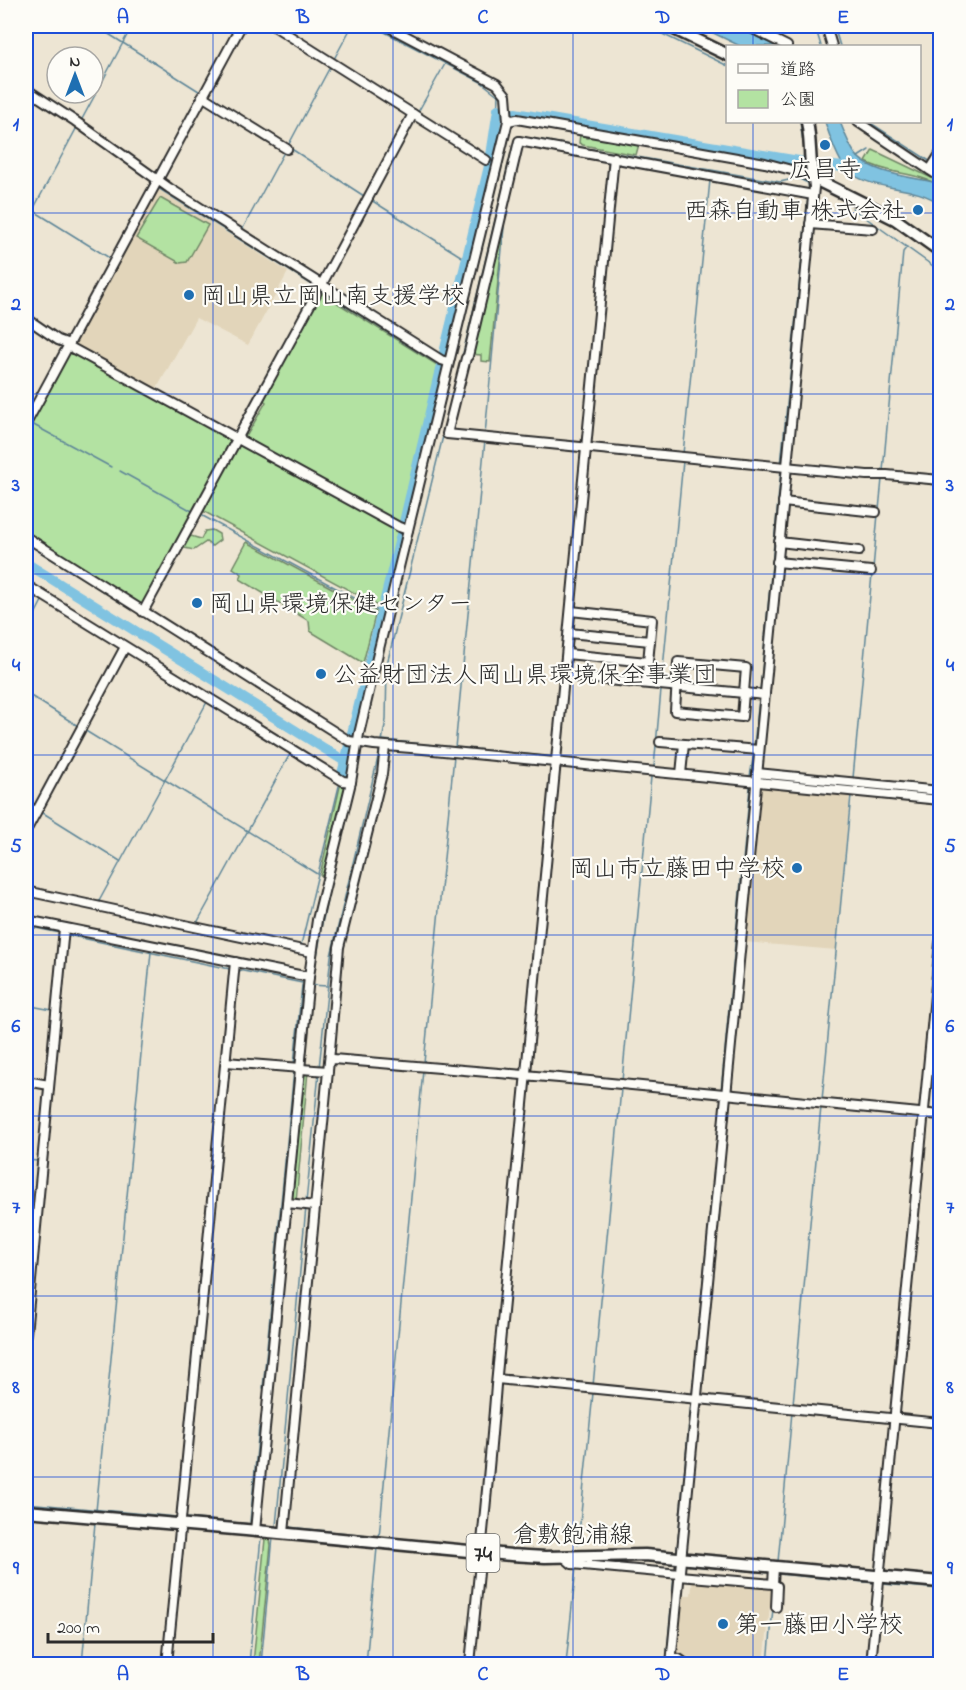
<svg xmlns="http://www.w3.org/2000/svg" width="966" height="1690" viewBox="0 0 966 1690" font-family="'Indie Flower','Klee One',sans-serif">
  <rect width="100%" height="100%" fill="#ede5d3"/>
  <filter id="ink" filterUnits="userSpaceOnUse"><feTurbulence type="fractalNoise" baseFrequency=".0167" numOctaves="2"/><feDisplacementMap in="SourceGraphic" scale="12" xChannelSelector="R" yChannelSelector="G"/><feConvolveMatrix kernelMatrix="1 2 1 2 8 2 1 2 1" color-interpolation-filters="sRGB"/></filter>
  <g filter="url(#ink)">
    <g fill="#e2d5ba">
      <polygon points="158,189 288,272 248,345 196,318 156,390 74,345"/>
      <polygon points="760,785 850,794 836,950 744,942 758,788"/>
      <polygon points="693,1579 772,1586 764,1664 690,1664 675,1653 681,1595 691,1595"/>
    </g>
    <g fill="#b3e2a2" stroke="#6f8666" stroke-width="1.5">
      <polygon points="580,134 585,135 586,138 589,138 589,135 639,144 636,155 583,145 579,143"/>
      <path d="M873,150L940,182V186C918,172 889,175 866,162Z"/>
      <polygon points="160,198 208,225 187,262 180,263 136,238"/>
      <polygon points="502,229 503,230 490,362 481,361 481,355 470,354"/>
      <polygon points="320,292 439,366 400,525 243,438 243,433 247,435 266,402 262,399"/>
      <polygon points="69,351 231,438 232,444 143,608 26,534 26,431"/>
      <polygon points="239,444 399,530 380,607 201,510 235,447"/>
      <polygon points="212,530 219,534 220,540 212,546 206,542 194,550 184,548 185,542 191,536 201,539 205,531"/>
      <polygon points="247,542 376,612 363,663 310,631 309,621 240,579 242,574 233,568"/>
      <polygon points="341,782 346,785 346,789 324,876 320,875"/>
      <polygon points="308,1071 296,1202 290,1200 303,1072"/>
      <polygon points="265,1539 270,1540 271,1545 259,1664 253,1664"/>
    </g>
    <g fill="#80c3e1" stroke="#5e8698" stroke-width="1.5">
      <polygon points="699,26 736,26 775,46 777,43 781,46 740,46"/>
      <path d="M825,122H840C844,131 848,143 854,152C867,173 911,177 933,182L940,187V204C914,184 875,192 849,172C839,165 829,134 825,122Z"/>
    </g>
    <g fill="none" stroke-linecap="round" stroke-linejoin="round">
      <g stroke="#5e8698" stroke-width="1.5">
        <polyline points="96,26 202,93"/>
        <polyline points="373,26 481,82 499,96 498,109"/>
        <polyline points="646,26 728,66"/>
        <polyline points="815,26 821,46"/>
        <polyline points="834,26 840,46"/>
        <polyline points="334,59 352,26"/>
        <polyline points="418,112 445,64"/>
        <polyline points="81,121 132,26"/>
        <polyline points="800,122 804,148 803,162"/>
        <polyline points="869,122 931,162"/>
        <polyline points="410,128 415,119"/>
        <polyline points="288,146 331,65"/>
        <polyline points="290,148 364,196"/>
        <polyline points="858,157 869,150"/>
        <polyline points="158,188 441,366"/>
        <polyline points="371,200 467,260"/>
        <polyline points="26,206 111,259"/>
        <polyline points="852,208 940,271"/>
        <polyline points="26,223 76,129"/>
        <polyline points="242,230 284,152"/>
        <polyline points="448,416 514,141 518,136 780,182 797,178 808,183 809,192"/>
        <polyline points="30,423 111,467"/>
        <polyline points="485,435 504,227"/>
        <polyline points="683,454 710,180"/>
        <polyline points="781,464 808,197"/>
        <polyline points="120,471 194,512"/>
        <polyline points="883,471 903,252 907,247"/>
        <polyline points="879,510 882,479"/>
        <polyline points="201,515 382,613"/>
        <polyline points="26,543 350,746"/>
        <polyline points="873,569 878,514"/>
        <polyline points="26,632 43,599"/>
        <polyline points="662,679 683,461"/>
        <polyline points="760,691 781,469"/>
        <polyline points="26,693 78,726"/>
        <polyline points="207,702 165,780 317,874"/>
        <polyline points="84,730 165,780 98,903"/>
        <polyline points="383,740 554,757"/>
        <polyline points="382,741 386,720 387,664 444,432"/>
        <polyline points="754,745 759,699"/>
        <polyline points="455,748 485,440"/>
        <polyline points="559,758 679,770"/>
        <polyline points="654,767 661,690"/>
        <polyline points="684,770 754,777"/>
        <polyline points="750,776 754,753"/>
        <polyline points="759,777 915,792"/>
        <polyline points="853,778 872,574"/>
        <polyline points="40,811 120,861"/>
        <polyline points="26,895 297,952"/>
        <polyline points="197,923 290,754"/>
        <polyline points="26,926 60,933"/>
        <polyline points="67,935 230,969"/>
        <polyline points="937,941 940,910"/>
        <polyline points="301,945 339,786"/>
        <polyline points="238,970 307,984"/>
        <polyline points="313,979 320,939 319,938 328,896"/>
        <polyline points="311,985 327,986"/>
        <polyline points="26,1005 52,1010"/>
        <polyline points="424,1063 454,756"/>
        <polyline points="294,1064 302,985"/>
        <polyline points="319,1068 331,956 380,749"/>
        <polyline points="622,1081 651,777"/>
        <polyline points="721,1091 750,787"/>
        <polyline points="822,1100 851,795"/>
        <polyline points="26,1160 38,1161"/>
        <polyline points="306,1202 319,1073"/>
        <polyline points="593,1386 621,1089"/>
        <polyline points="263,1388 294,1070"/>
        <polyline points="692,1395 721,1098"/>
        <polyline points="793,1404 821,1107"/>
        <polyline points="26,1503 177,1517"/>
        <polyline points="96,1511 151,952"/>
        <polyline points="185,1518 251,1524"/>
        <polyline points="250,1522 259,1427"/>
        <polyline points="271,1526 276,1526 306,1207"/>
        <polyline points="288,1527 477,1546"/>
        <polyline points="379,1537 423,1070"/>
        <polyline points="578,1544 593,1393"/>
        <polyline points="488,1547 546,1551 592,1550"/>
        <polyline points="677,1550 691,1402"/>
        <polyline points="778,1562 792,1412"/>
        <polyline points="685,1565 770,1573"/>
        <polyline points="883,1572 940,1576"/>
        <polyline points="778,1574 875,1583"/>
        <polyline points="883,1584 940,1589"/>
        <polyline points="82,1664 95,1523"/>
        <polyline points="249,1664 261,1537"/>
        <polyline points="261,1664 273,1537"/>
        <polyline points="366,1664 377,1548"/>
        <polyline points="566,1664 576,1568"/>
        <polyline points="666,1664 674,1575"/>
        <polyline points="768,1664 773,1608"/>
      </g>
      <g stroke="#80c3e1" stroke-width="10">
        <polyline points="515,113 799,161"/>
        <polyline points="820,165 858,168"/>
        <polyline points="444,353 490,162 498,109 499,110"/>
        <polyline points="404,522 441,365"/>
        <polyline points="26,563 346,762"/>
        <polyline points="341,778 401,534"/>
      </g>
      <defs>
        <g id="minor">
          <polyline points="274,26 413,114 322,284"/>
          <polyline points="747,26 787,46"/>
          <polyline points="826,26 832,46"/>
          <polyline points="26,89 75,121 169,188 441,360 448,362"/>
          <polyline points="202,96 287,149"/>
          <polyline points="413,114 486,160"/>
          <polyline points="508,121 517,119 765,163 799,172 813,178 814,187 671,1664"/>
          <polyline points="858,122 940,177"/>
          <polyline points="930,170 940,154"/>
          <polyline points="813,195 519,141 468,356 466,358 447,434 867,475 887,475 940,480"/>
          <polyline points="810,224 873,229"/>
          <polyline points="26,318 58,340 69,344"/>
          <polyline points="68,346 399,527 408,530"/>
          <polyline points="26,424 241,26"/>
          <polyline points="783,502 876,512"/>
          <polyline points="26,537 349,741 374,745 423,749 940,800"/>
          <polyline points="779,542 859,551"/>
          <polyline points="777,562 871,571"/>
          <polyline points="26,585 343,781 351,782"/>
          <polyline points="571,611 652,620 646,683"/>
          <polyline points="143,612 316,294"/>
          <polyline points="569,633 650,641"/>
          <polyline points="567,654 647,662"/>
          <polygon points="678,662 746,668 742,717 675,711"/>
          <polyline points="565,676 765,695"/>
          <polyline points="660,742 759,750"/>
          <polyline points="757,773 940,791"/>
          <polyline points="681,774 684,744"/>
          <polyline points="26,805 36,812"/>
          <polyline points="26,831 125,647"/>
          <polyline points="26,891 312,952"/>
          <polyline points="26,920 309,977"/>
          <polyline points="329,1061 339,947 382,774 385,746"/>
          <polyline points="226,1062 301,1068"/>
          <polyline points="301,1069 328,1071 329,1061 333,1059 559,1078 940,1115"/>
          <polyline points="26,1081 49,1085"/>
          <polyline points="287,1203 315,1206"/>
          <polyline points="26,1334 64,928"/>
          <polyline points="497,1379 940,1423"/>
          <polyline points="255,1531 309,977 317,920 351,782 359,734 379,649 508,121 506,95 497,84 387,26"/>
          <polyline points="284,1533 328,1071"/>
          <polyline points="564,1557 572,1564 680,1574"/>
          <polyline points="774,1567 773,1584 777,1586 776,1607"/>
          <polyline points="679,1576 773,1584"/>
          <polyline points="672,1658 679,1659 686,1664"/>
          <polyline points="167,1664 235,962"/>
          <path d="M470,1664C479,1571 489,1478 496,1385L614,157"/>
          <polyline points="871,1664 940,943"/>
        </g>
        <g id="major">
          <polyline points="668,26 728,55"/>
          <path d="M807,122C811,140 809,159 813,178L895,219L940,251"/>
          <polyline points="26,1511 246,1530 511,1555 545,1557 645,1555 940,1582"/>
        </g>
      </defs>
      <use href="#minor" stroke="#2b2b2b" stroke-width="12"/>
      <use href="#major" stroke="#2b2b2b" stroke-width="15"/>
      <use href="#minor" stroke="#fdfcf7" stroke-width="8"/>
      <use href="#major" stroke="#fdfcf7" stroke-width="10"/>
    </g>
  </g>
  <path fill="none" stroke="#1d4ed8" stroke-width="1.5" stroke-opacity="0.55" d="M213,26V1664M393,26V1664M573,26V1664M753,26V46M753,122V1664M26,213H940M26,394H940M26,574H940M26,755H940M26,935H940M26,1116H940M26,1296H940M26,1477H940"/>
  <g fill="#1f6fb2" stroke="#fdfcf7" stroke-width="2">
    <circle cx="825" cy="145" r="6"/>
    <circle cx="918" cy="210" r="6"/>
    <circle cx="189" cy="295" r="6"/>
    <circle cx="197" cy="603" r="6"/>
    <circle cx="321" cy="674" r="6"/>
    <circle cx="797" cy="868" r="6"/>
    <circle cx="723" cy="1624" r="6"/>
  </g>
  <g text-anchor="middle" stroke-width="4.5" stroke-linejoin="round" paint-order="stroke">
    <rect fill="#fdfcf7" stroke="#6a6a68" stroke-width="1.5" x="466.5" y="1534" width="33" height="38" rx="4.5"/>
    <g font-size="22" font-weight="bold" fill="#2b2b2b">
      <text x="483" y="1561">74</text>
    </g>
    <g font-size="24" fill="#2b2b2b" stroke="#fdfcf7" text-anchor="start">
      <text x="825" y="177" text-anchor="middle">広昌寺</text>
      <text x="906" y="218" text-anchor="end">西森自動車 株式会社</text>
      <text x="201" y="303">岡山県立岡山南支援学校</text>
      <text x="209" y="611">岡山県環境保健センター</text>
      <text x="333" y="682">公益財団法人岡山県環境保全事業団</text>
      <text x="785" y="876" text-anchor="end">岡山市立藤田中学校</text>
      <text x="735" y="1632">第一藤田小学校</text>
    </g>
    <g font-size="24" fill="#2b2b2b" stroke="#fdfcf7">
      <text x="573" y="1542">倉敷飽浦線</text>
    </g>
  </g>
  <rect width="966" height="1690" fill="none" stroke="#fdfcf7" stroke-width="66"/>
  <rect x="726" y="45" width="195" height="78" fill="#fdfcf7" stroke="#a9a8a5" stroke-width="1.5"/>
  <rect x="738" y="64" width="30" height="9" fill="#fdfcf7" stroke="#a9a8a5" stroke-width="1.5"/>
  <text x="780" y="75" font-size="18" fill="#2b2b2b">道路</text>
  <rect x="738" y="90" width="30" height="18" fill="#b3e2a2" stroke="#a9a8a5" stroke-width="1.5"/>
  <text x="780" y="105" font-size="18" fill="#2b2b2b">公園</text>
  <g transform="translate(75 75)"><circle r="28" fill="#fdfcf7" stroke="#a9a8a5" stroke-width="1.5"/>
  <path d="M0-4.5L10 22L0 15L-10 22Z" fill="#1f6fb2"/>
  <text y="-9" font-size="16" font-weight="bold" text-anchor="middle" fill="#2b2b2b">N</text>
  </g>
  <path d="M48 1633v9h165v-9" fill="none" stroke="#2b2b2b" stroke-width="3"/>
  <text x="57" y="1633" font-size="18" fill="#2b2b2b" stroke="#fdfcf7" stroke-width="4.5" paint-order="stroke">200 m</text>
  <rect x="33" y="33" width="900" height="1624" fill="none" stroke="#1d4ed8" stroke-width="2"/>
  <g font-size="20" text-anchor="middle" font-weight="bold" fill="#1d4ed8">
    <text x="123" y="23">A</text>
    <text x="303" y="23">B</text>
    <text x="483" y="23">C</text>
    <text x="663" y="23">D</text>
    <text x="843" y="23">E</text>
    <text x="16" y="130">1</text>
    <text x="950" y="130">1</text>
    <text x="16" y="310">2</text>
    <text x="950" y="310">2</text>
    <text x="16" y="491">3</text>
    <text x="950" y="491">3</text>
    <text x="16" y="671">4</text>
    <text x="950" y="671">4</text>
    <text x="16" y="852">5</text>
    <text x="950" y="852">5</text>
    <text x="16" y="1032">6</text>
    <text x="950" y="1032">6</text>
    <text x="16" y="1213">7</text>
    <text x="950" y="1213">7</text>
    <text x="16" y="1393">8</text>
    <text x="950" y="1393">8</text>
    <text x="16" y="1574">9</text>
    <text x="950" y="1574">9</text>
    <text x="123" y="1680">A</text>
    <text x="303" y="1680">B</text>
    <text x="483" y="1680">C</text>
    <text x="663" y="1680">D</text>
    <text x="843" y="1680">E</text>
  </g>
</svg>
